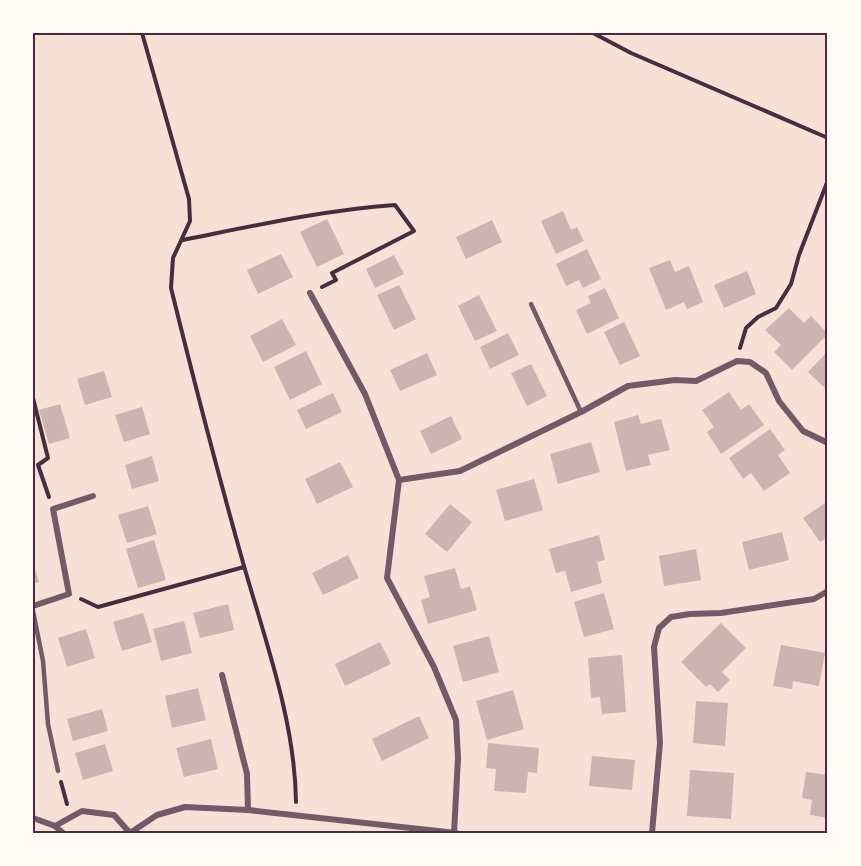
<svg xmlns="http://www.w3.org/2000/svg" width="861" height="866" viewBox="0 0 861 866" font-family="Jost,sans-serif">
  <rect width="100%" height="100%" fill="#f7e1d7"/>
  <g fill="#ccb4b1">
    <polygon points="563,211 571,230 577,227 584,241 556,254 541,221"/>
    <polygon points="327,219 344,254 317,267 300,232"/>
    <polygon points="492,220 502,242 466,259 456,237"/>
    <polygon points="587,249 601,279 583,288 579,280 566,286 556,264"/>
    <polygon points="281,254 293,277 258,294 247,270"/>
    <polygon points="394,255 404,274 375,288 366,269"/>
    <polygon points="670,260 675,272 689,266 703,302 687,309 684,302 666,310 649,268"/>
    <polygon points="747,271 756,294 724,308 714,285"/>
    <polygon points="399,285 416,319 394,330 377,295"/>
    <polygon points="605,288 619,318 587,334 576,310 591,303 588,296"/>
    <polygon points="479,295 497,331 475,341 458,306"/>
    <polygon points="789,308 804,323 811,316 828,334 792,370 774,352 781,345 765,330"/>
    <polygon points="282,319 296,345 263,362 250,336"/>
    <polygon points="624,322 640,356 620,365 604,332"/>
    <polygon points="508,333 519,355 490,369 480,347"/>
    <polygon points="306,351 322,384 290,400 274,367"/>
    <polygon points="828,351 828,391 808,372"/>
    <polygon points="427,353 437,375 400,391 390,370"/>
    <polygon points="531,364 547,396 527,406 511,373"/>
    <polygon points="104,371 112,397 85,405 77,379"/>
    <polygon points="729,392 741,410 749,404 764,425 721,454 707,432 714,427 702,410"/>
    <polygon points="333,393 342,412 306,429 297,410"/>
    <polygon points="60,404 70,438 49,444 39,410"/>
    <polygon points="142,407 150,434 124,442 115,415"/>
    <polygon points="638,415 641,424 661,419 670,450 648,455 651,465 626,471 614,422"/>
    <polygon points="451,416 462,439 431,454 420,431"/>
    <polygon points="770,429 785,450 778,455 790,473 764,491 751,473 743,479 729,458"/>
    <polygon points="591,442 600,472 558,484 550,454"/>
    <polygon points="152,456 159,481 132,489 125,465"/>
    <polygon points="340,462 353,487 317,504 305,479"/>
    <polygon points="534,479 543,510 505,521 496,490"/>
    <polygon points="828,501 828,537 820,542 803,518"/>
    <polygon points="450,504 472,522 447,552 425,534"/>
    <polygon points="148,506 157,534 127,543 118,515"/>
    <polygon points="782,532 789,560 749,570 742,542"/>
    <polygon points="599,535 605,560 597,562 602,583 571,592 565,571 556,573 549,549"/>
    <polygon points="154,540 166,580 138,588 126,549"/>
    <polygon points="696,549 701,580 664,586 659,556"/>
    <polygon points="348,555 359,578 323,595 312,573"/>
    <polygon points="33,564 39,582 33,584"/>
    <polygon points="455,568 461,589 470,586 477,610 428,624 421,600 430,597 424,576"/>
    <polygon points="604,593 614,629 584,637 574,602"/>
    <polygon points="228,604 234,630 200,638 193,613"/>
    <polygon points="143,613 152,642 122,651 113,622"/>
    <polygon points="184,621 192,653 161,661 153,629"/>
    <polygon points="721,623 746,648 722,672 730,680 718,692 710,684 706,687 681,662"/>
    <polygon points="86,629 95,658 67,667 58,638"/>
    <polygon points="489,636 499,672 463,682 453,646"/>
    <polygon points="380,642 391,664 345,686 335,664"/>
    <polygon points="781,645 825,653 819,686 793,681 792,689 773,686"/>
    <polygon points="622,655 626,712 602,714 600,697 591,698 588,658"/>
    <polygon points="198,688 206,720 172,728 165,696"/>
    <polygon points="513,690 524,729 487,740 476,701"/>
    <polygon points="696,701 728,703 725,746 693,743"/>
    <polygon points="102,709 108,731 73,741 67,719"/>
    <polygon points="419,716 429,738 382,761 372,739"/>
    <polygon points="211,739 218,769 184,777 176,748"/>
    <polygon points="488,743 539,748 537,773 528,772 526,793 494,791 496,769 486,768"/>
    <polygon points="105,744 113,771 83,780 75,753"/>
    <polygon points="592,756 635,760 632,790 589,786"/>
    <polygon points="690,770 734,773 731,819 687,816"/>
    <polygon points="806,772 828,775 828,818 810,815 812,800 802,798"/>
  </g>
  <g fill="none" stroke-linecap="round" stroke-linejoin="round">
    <g stroke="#4a2c40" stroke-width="4">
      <path d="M142,33L189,199L190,221L173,258L171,288C194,381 218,474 244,566C266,643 295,722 296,802"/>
      <polyline points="593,33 631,53 828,138"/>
      <path d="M183,240C253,226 324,210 395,205L414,231L332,273L336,280L322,287"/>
      <polyline points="740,348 746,328 758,317 776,308 791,284 799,255 828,180"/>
      <polyline points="33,398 48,458 38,465 49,497"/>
      <polyline points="81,599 98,607 244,567"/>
      <polyline points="61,782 67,804"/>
    </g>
    <g stroke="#755966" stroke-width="4.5">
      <polyline points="531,304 581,412"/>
      <polyline points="33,611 43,661 48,724 58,771"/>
    </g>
    <g stroke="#755966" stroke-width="6">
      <polyline points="310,293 365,394 399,480"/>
      <polyline points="33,606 69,594 53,509 93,496"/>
      <polyline points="222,675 247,774 248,810"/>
      <polyline points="33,818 55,826 63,833"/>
      <polyline points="55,826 82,811 114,815 130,833"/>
      <polyline points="130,833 157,815 185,807 248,810 456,833"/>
      <polyline points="454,833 458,758 456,720 434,667 387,578 399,480 460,471 581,412 628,386 675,380 696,381 737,361 750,362 766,373 779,401 803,431 828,443"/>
      <polyline points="652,833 660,743 654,647 659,628 671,617 690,614 721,613 814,599 828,591"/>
    </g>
  </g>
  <rect width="861" height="866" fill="none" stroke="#fffaf5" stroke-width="69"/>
  <rect x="34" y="34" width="792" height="798" fill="none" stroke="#4a2c40" stroke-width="2"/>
</svg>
